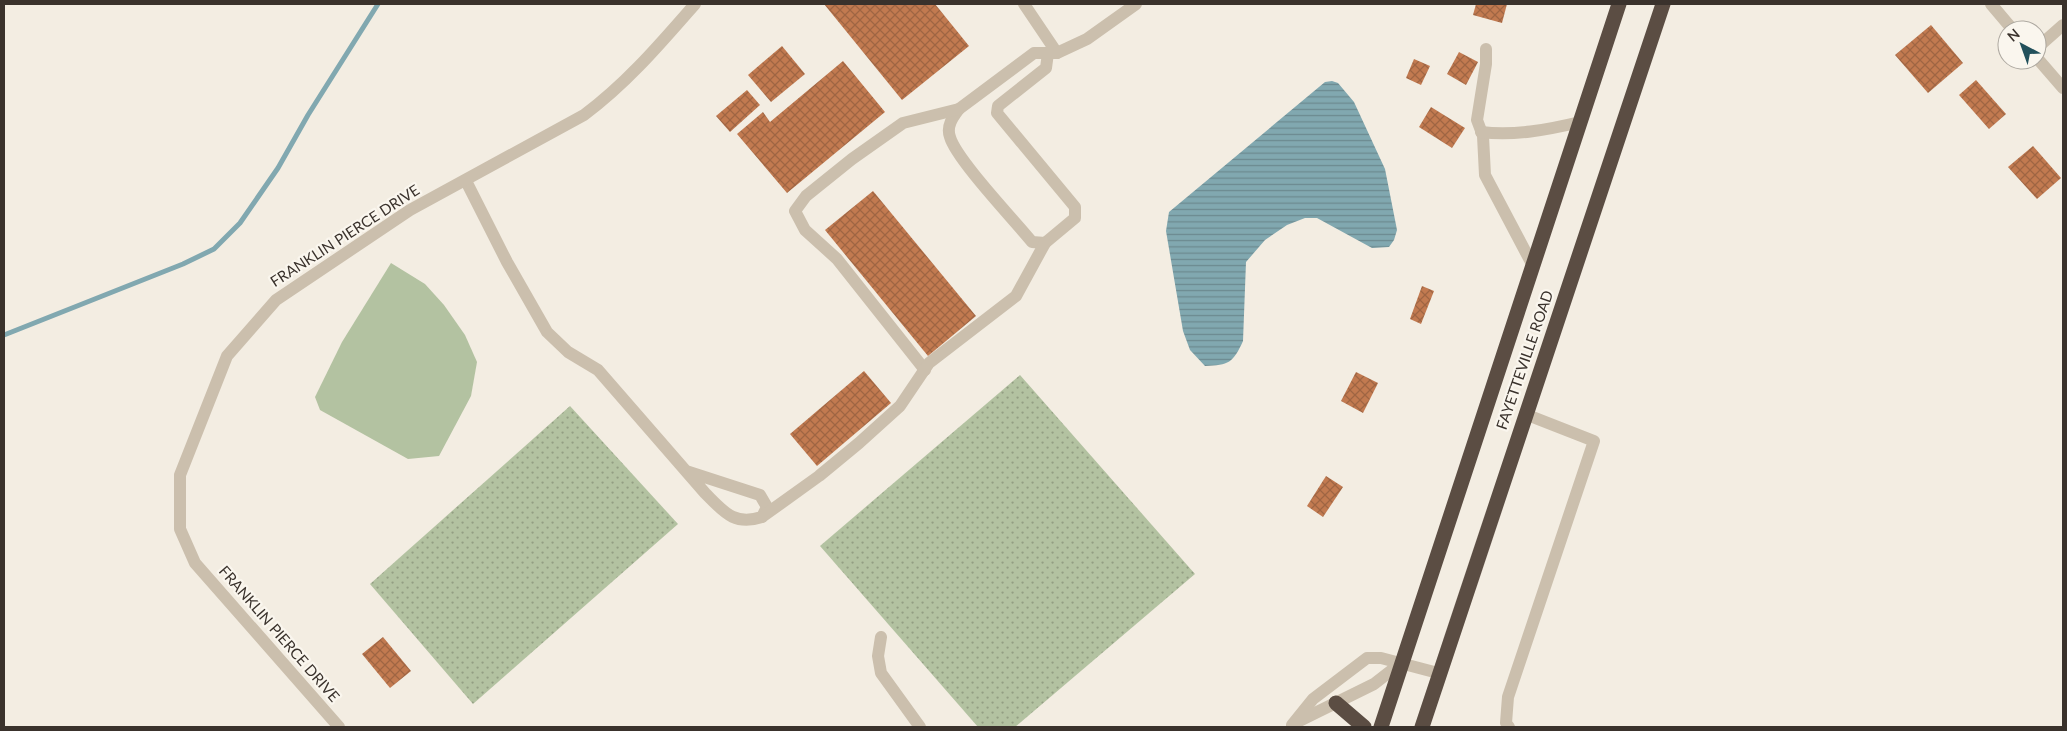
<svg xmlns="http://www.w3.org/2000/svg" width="2067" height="731" viewBox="0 0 2067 731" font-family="Lato,sans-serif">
  <defs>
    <pattern id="park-dots" width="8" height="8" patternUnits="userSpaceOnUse" patternTransform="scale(1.25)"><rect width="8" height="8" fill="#b3c2a1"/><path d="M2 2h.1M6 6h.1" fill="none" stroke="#939e83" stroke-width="1.8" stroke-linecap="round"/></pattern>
    <pattern id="water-rules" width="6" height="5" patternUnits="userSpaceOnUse" patternTransform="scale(1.25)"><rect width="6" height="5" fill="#81a8b0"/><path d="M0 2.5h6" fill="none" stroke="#6b898f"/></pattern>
    <pattern id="building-cross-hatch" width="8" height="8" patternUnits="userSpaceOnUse" patternTransform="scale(1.25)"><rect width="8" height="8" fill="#c27a50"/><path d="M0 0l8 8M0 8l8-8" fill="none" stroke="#9f6543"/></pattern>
  </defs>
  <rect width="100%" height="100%" fill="#f3ede2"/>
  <g fill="url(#park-dots)">
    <polygon points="1020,375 1195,574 1015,727 978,727 820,546"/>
    <polygon points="570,406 678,524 473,704 370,584"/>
  </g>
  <polygon fill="#b3c2a1" points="391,263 425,284 444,305 465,335 477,362 471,396 439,456 408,459 320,410 315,397 342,342"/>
  <path fill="url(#water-rules)" d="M1332,81L1338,83L1354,102L1385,169L1397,230L1394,240L1389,247L1372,248L1317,218H1305L1287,225L1265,240L1246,262L1243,341C1233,363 1229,365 1205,366L1190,350L1183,331L1166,231L1169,212L1325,82Z"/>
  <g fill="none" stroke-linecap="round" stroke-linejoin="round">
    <polyline stroke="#81a8b0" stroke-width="5" points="4,335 183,264 214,249 240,223 278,168 308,115 378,4"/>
  </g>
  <g fill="url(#building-cross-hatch)">
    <polygon points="824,4 935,4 969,46 902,100"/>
    <polygon points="1476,4 1507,4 1502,23 1473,15"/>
    <polygon points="1931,25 1963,63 1928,93 1895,55"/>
    <polygon points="782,46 805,74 771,102 748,75"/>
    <polygon points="1459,52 1478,62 1466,85 1447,74"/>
    <polygon points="1414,59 1430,66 1421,85 1406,78"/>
    <polygon points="843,61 885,112 787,193 737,134 763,112 770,122"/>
    <polygon points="1976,80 2006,114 1989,129 1959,95"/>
    <polygon points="747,90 760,105 730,132 716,116"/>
    <polygon points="1431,107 1465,128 1452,148 1419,127"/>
    <polygon points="2033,146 2061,178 2037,199 2008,167"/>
    <polygon points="873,191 976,316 928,356 825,230"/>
    <polygon points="1422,286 1434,291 1421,324 1410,319"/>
    <polygon points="864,371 891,403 817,466 790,434"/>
    <polygon points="1356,372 1378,383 1363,413 1341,401"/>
    <polygon points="1326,476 1343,487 1323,517 1307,506"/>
    <polygon points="383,637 411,671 390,688 362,654"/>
  </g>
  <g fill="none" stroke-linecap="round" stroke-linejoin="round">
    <g stroke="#cbbfad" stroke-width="12">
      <polyline points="1024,4 1057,53"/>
      <polyline points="1991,4 2013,30"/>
      <polyline points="2037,48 2063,25"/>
      <polyline points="1486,49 1486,64 1477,120 1483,136 1485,175 1532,264"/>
      <polyline points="2037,58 2063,88"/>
      <path d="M959,109C953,117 946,126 950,137C956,159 1015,221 1032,242L1045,243L1075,218V207L997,113L998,106L1046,68L1048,53"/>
      <path d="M1481,132C1514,136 1547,130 1580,122"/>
      <path d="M466,181L507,262L547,332L568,352L598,370L705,493C724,512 734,526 762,517L767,507L760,495L686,471"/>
      <polyline points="925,370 837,259 805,230 795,211 806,196 852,159 903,123 959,109 1034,53 1057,53 1087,39 1136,4"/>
      <polyline points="762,517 819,476 859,443 900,406 929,363 1016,296 1045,243"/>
      <polyline points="881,637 878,656 881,673 920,727"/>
      <polyline points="1297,722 1374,684 1401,663"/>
      <polyline points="1292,725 1313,699 1367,658 1381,658 1438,673"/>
      <path d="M339,727L195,563L180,529V475L227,356L276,300L410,210L584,115C627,83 660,44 695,4"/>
      <polyline points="1509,727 1506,723 1508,697 1594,441 1525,414"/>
    </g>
    <g stroke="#5b4d43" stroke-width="15">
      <polyline points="1336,703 1364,727"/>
      <polyline points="1381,727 1619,4"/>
      <polyline points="1422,727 1663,4"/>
    </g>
  </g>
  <g text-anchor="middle" stroke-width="4.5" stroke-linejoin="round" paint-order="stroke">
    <g font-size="15" fill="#3a322c" stroke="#faf6ee">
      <text transform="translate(345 236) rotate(-33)" y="5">FRANKLIN PIERCE DRIVE</text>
      <text transform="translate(1525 360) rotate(-71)" y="5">FAYETTEVILLE ROAD</text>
      <text transform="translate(279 634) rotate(49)" y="5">FRANKLIN PIERCE DRIVE</text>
    </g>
  </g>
  <rect width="2067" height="731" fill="none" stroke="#3a322c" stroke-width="10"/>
  <g transform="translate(2022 45) rotate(319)"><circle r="24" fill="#faf6ee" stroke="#ada8a0"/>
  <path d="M0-4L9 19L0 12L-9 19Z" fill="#22505b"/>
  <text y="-8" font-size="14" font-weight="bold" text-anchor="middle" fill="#3a322c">N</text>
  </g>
</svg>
